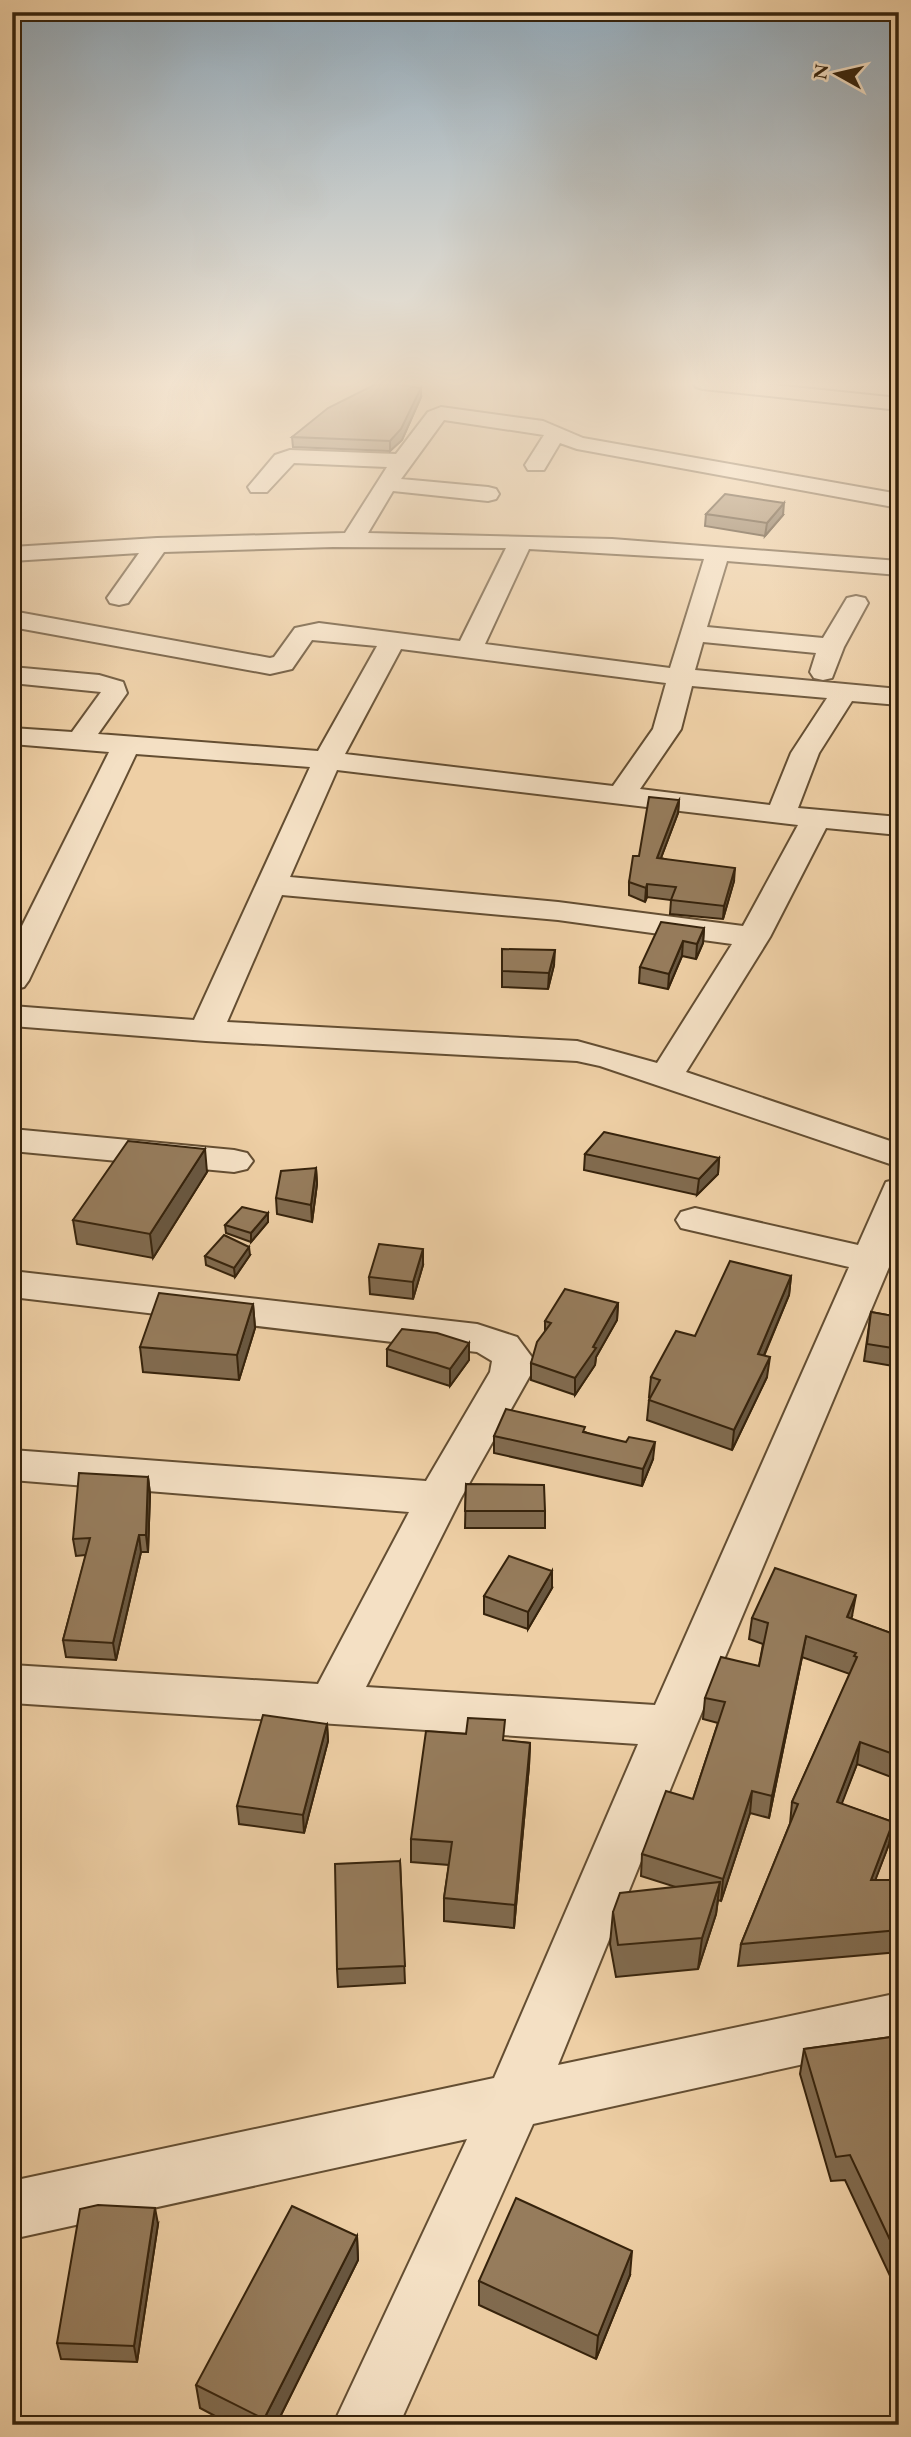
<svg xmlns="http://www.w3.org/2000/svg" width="911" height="2437" viewBox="0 0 911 2437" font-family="'EB Garamond',serif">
  <rect width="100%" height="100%" fill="#eecfa5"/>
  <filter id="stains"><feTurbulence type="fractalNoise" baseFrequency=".00286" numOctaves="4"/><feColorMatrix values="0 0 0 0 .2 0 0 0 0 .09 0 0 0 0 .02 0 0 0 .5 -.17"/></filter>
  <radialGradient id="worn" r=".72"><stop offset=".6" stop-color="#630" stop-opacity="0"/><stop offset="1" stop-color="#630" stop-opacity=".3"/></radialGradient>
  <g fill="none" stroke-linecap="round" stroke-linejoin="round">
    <defs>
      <g id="minor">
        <path d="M441,407L543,421L583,438L899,494V508L577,449L560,443L544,470H528L525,465L544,435L444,420L401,479L488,487L496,489L499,494L496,499L488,501L393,491L368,533L612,539L899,561V575L727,561L707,627L823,638L847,598L856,596L865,598L868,603L844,647L832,678L823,680L814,678L810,672L816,653L703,642L695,670L899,689V705L852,701L819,753L798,808L899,817V835L826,828L770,937L686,1072L899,1144V1167L600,1066L577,1061L206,1041L12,1026V1006L194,1020L310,767L136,754L29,980L24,987L12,990V946L109,752L12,744V728L72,732L101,692L12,683V667L99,675L123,682L127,693L98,734L318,751L377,646L312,640L292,669L270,674L12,627V611L270,658L274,657L295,628L319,623L460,641L506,548L333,547L164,552L128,603L119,605L110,603L107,598L139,553L12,561V547L157,538L345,533L387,467L294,463L267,492H251L248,487L275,455L290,450L396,454L428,412ZM529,549L704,559L670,668L485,644ZM401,649L666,683L653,729L613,786L345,754ZM692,686L827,698L791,753L770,805L640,789L681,729ZM337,770L798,825L743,926L558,902L290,877ZM282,895L558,920L732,944L657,1063L577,1041L227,1022Z"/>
        <polygon points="12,1129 234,1150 247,1153 253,1161 247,1169 234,1172 12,1151"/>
        <polygon points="899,1179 899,1241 892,1260 696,1726 558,2065 899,1993 899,2043 533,2124 399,2425 333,2425 467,2139 12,2239 12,2181 494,2078 638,1744 12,1703 12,1665 318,1684 409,1512 12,1480 12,1450 426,1481 490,1372 492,1361 477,1352 12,1297 12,1271 477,1324 517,1337 534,1360 532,1372 461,1498 366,1687 655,1705 849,1267 681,1228 676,1220 681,1212 695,1208 858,1245 886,1182"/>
      </g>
      <polygon id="highway" points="693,383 755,383 899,398 899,410 703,389 696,387"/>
    </defs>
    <use href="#minor" stroke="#644e32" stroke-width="4"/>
    <use href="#highway" stroke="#36230c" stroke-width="4"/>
    <use href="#minor" fill="#f4e0c4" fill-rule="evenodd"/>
    <use href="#highway" fill="#eecfa5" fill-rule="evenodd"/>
  </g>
  <g fill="#816b4f" stroke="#36230c" stroke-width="2">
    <polygon points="421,397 402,440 390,451 293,447 292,437"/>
    <polygon points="706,514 783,515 765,536 705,526"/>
    <polygon points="679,800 678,813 661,858 734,881 723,919 670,914 671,900 647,897 645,902 629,895 629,882 639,856"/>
    <polygon points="704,928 703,943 696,959 682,956 668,989 639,983 640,967"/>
    <polygon points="502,949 554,965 548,989 502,987"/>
    <polygon points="585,1154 719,1158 718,1174 697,1195 584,1170"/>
    <polygon points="316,1168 317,1184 312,1222 277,1214 276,1198"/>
    <polygon points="207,1172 153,1258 77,1244 73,1220"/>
    <polygon points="268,1213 268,1222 251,1242 226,1233 225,1225"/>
    <polygon points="250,1255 235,1277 206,1265 205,1256"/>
    <polygon points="423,1265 413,1299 370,1294 369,1277"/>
    <polygon points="791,1276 789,1295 764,1356 767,1377 732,1450 647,1420 649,1400 650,1397 649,1397 651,1377 695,1336"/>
    <polygon points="618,1303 617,1320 596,1357 595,1365 575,1395 531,1380 531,1363 545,1332 545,1321"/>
    <polygon points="253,1304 255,1328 239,1380 143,1372 140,1347"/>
    <polygon points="871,1312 899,1317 899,1367 864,1361"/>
    <polygon points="469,1343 469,1360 450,1386 387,1366 387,1349"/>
    <polygon points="585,1432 653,1459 642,1486 494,1453 494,1436"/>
    <polygon points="148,1477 150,1494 148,1552 141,1552 116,1660 66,1657 63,1640 86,1555 76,1556 73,1539"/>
    <polygon points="466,1484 545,1511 545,1528 465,1528"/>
    <polygon points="552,1588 528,1629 484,1614 484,1596"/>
    <polygon points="852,1616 851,1619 899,1636 899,1780 857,1764 841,1804 893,1822 889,1844 875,1880 899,1900 899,1952 738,1966 741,1944 790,1824 792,1802 850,1674 802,1657 769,1818 750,1813 721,1901 718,1900 716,1914 698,1969 616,1977 610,1944 613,1912 676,1887 641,1876 642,1854 693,1799 718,1723 703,1719 705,1698 759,1666 763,1644 749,1639 752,1618"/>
    <polygon points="327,1724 328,1741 304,1833 239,1824 237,1806"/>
    <polygon points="505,1741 530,1743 529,1766 514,1928 444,1921 444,1898 449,1865 411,1862 411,1839"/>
    <polygon points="400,1861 405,1983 338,1987 337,1969"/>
    <polygon points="899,2036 899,2295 845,2180 831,2181 800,2074 804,2049"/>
    <polygon points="158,2224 137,2362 61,2359 57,2343"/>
    <polygon points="357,2236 358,2260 276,2425 232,2425 200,2408 196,2385"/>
    <polygon points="630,2275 596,2359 479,2305 479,2281"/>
  </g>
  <g fill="#695740" stroke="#36230c" stroke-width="2">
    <polygon points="421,388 421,397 402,440 390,451 390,441"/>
    <polygon points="784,503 783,515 765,536 767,523"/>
    <polygon points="16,765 18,779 12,789 12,772"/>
    <polygon points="679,800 678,813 656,871 657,858"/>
    <polygon points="735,868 734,881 723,919 724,906"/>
    <polygon points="647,884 647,897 645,902 646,888"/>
    <polygon points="704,928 703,943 696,959 697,944"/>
    <polygon points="683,941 682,956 668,989 669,974"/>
    <polygon points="555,950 554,965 548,989 549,973"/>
    <polygon points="205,1149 207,1172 153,1258 150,1234"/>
    <polygon points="719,1158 718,1174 697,1195 699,1179"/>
    <polygon points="316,1168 317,1184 312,1222 311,1205"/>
    <polygon points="268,1213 268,1222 251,1242 251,1233"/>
    <polygon points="249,1247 250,1255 235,1277 234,1268"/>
    <polygon points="423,1249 423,1265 413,1299 413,1282"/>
    <polygon points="791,1276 789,1295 756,1374 758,1354"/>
    <polygon points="618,1303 617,1320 596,1357 595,1365 575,1395 575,1378"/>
    <polygon points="253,1304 255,1328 239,1380 237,1355"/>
    <polygon points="469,1343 469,1360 450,1386 450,1369"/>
    <polygon points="770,1357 767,1377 732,1450 734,1430"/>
    <polygon points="655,1442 653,1459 642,1486 643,1469"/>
    <polygon points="148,1477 150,1494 148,1552 146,1535"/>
    <polygon points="139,1535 141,1552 116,1660 113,1643"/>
    <polygon points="552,1571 552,1588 528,1629 528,1612"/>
    <polygon points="856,1595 852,1616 843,1639 847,1617"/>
    <polygon points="806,1636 802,1657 769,1818 772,1796"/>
    <polygon points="327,1724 328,1741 304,1833 303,1815"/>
    <polygon points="860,1742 857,1764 834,1824 837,1802"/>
    <polygon points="530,1743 529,1766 514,1928 515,1905"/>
    <polygon points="752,1791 750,1813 721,1901 723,1879"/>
    <polygon points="893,1822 889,1844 867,1902 871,1880"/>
    <polygon points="720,1882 716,1914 698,1969 702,1938"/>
    <polygon points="155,2208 158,2224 137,2362 134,2346"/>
    <polygon points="357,2236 358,2260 276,2425 265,2425 264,2419"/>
    <polygon points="632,2251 630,2275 596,2359 598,2336"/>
  </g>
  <g fill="#967c5c" stroke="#36230c" stroke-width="2">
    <polygon points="378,383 388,383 421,388 401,429 390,441 292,437 328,408"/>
    <polygon points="725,494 784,503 767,523 706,514"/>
    <polygon points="649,797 679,800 657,858 735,868 724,906 671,900 676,887 647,884 646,888 629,882 633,856 639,856"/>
    <polygon points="661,922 704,928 697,944 683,941 669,974 640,967"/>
    <polygon points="502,949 555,950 549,973 502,971"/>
    <polygon points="604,1132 719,1158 699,1179 585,1154"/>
    <polygon points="128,1141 205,1149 150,1234 73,1220"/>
    <polygon points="316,1168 311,1205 276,1198 281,1171"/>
    <polygon points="242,1207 268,1213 251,1233 225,1225"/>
    <polygon points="224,1235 249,1247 234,1268 205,1256"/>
    <polygon points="379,1244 423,1249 413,1282 369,1277"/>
    <polygon points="730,1261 791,1276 758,1354 770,1357 734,1430 649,1400 660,1380 651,1377 676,1331 695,1336"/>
    <polygon points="565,1289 618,1303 593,1347 596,1348 575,1378 531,1363 537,1342 551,1323 545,1321"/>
    <polygon points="159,1293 253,1304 237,1355 140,1347"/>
    <polygon points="871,1312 899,1317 899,1349 867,1344"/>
    <polygon points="402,1329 437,1333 469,1343 450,1369 387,1349"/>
    <polygon points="506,1409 585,1427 583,1432 626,1442 629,1437 655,1442 643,1469 494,1436"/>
    <polygon points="79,1473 148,1477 146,1535 139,1535 113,1643 63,1640 90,1538 73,1539"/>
    <polygon points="466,1484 544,1485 545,1511 465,1511"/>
    <polygon points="509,1556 552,1571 528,1612 484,1596"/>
    <polygon points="775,1568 856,1595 847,1617 899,1636 899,1756 860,1742 837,1802 893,1822 871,1880 893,1880 899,1900 899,1930 741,1944 798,1804 792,1802 857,1657 854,1656 856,1653 806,1636 772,1796 752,1791 723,1879 642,1854 666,1791 693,1799 725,1702 705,1698 721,1657 759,1666 768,1623 752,1618"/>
    <polygon points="263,1715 327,1724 303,1815 237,1806"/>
    <polygon points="468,1718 505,1720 503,1740 530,1743 515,1905 444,1898 452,1842 411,1839 426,1731 466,1734"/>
    <polygon points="400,1861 405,1966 337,1969 335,1864"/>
    <polygon points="720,1882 702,1938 618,1945 613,1912 620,1893"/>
    <polygon points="899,2036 899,2259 850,2155 836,2157 804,2049"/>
    <polygon points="516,2198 632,2251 598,2336 479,2281"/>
    <polygon points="98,2205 155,2208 134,2346 57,2343 80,2209"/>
    <polygon points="292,2206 357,2236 264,2419 196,2385"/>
  </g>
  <linearGradient id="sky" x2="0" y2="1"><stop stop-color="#91a8b8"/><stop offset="0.53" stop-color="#f7e9d6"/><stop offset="1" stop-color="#f7e9d6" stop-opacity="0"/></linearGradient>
  <rect width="911" height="724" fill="url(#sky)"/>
  <rect width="911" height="2437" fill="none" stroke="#eecfa5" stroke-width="42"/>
  <rect x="14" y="14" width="883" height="2409" fill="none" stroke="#36230c" stroke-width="3.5"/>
  <rect x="21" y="21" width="869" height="2395" fill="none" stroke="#36230c" stroke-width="2"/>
  <g transform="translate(837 74) rotate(278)" stroke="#f4e0c4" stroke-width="5" paint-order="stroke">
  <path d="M0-5L12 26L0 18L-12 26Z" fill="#36230c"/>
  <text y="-10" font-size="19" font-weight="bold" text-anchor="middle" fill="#36230c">N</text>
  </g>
  <rect width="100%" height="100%" filter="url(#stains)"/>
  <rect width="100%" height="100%" fill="url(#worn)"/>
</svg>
